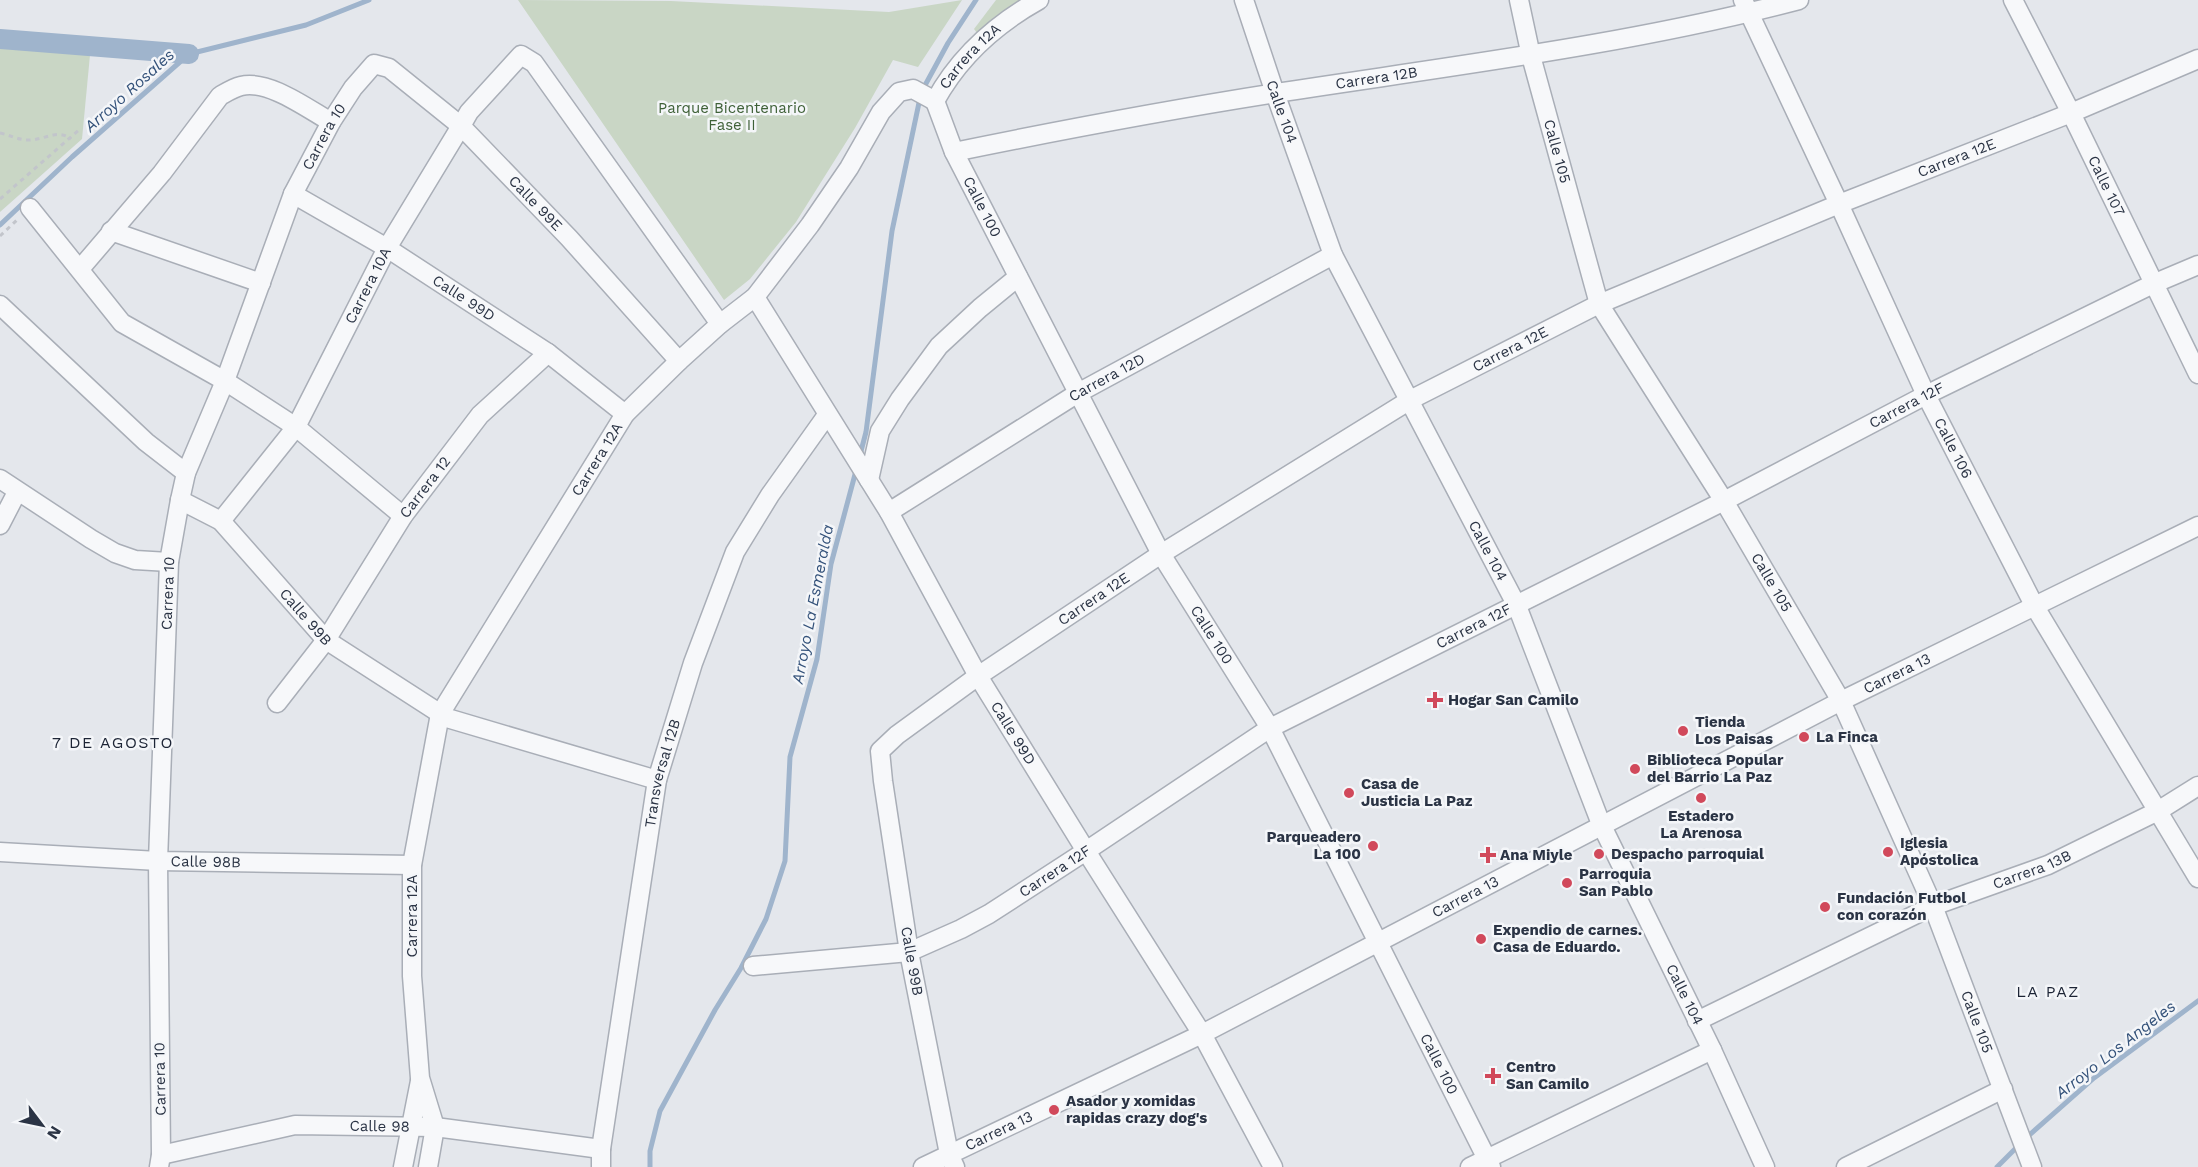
<svg xmlns="http://www.w3.org/2000/svg" width="2198" height="1167" viewBox="0 0 2198 1167" font-family="'Work Sans',sans-serif">
  <rect width="100%" height="100%" fill="#e4e7ec"/>
  <g fill="#c9d6c5">
    <polygon points="518,0 671,1 889,12 962,0 918,67 893,60 855,128 796,222 750,279 724,300"/>
    <polygon points="996,0 1026,0 980,37 974,29"/>
    <polygon points="0,44 90,55 82,139 0,212"/>
  </g>
  <g fill="none" stroke-linecap="round" stroke-linejoin="round">
    <g stroke="#9fb4cc" stroke-width="5">
      <polyline points="923,89 948,43 976,0"/>
      <polyline points="0,225 72,157 189,54 306,25 369,0"/>
      <polyline points="860,455 866,432 892,231 920,98"/>
      <polyline points="2026,1138 2094,1078 2198,1001"/>
      <polyline points="650,1167 650,1151 660,1111 715,1010 741,968 766,919 785,861 790,757 817,659 831,564 857,467"/>
      <polyline points="1997,1167 2019,1145"/>
    </g>
    <polyline stroke="#9fb4cc" stroke-width="20" points="0,39 189,54"/>
    <defs>
      <g id="minor">
        <path id="s1" d="M1244,0L1275,93L1333,255L1517,606L1601,824L1712,1050L1765,1167"/>
        <path id="s2" d="M1519,0L1531,56L1599,304L1724,501L1841,701L1933,906L2032,1167"/>
        <path id="s3" d="M1743,0L1839,204L1926,395L2035,607L2198,878"/>
        <path id="s4" d="M2013,0L2071,113L2198,374"/>
        <path id="s5" d="M935,101L954,152L1161,554L1270,728L1491,1167"/>
        <path id="s6" d="M935,101C959,57 996,24 1039,0"/>
        <path id="s7" d="M954,152C1061,130 1168,110 1276,93C1451,66 1627,45 1799,0"/>
        <path id="s8" d="M293,194L387,248L548,353L625,414"/>
        <polyline points="30,208 122,323 225,381 296,427 403,516"/>
        <polyline points="111,231 261,283"/>
        <path d="M80,269L162,173L220,96C227,92 233,88 241,86C268,79 308,109 331,122"/>
        <path id="s9" d="M755,297L889,512L978,676L1086,851L1202,1034L1273,1167"/>
        <polyline points="0,305 146,442 186,473"/>
        <polyline points="0,479 91,539 115,553 135,560 169,562"/>
        <polyline points="869,480 880,431 900,399 939,346 980,308 1018,277"/>
        <path id="s10" d="M180,500L221,521L326,640L447,718L657,780"/>
        <path id="s11" d="M889,512L1078,393L1333,255"/>
        <path id="s12" d="M221,521L296,427L387,248L461,126L469,112L521,55L534,63L720,324"/>
        <polyline points="0,525 17,492"/>
        <path id="s13" d="M277,703L326,640L403,516L480,415L548,353"/>
        <path id="s14" d="M0,852L158,861L412,865"/>
        <path id="s15" d="M753,966L909,952L961,929L989,914L1086,851L1270,728L1724,501L1926,395L2153,284L2198,265"/>
        <path id="s16" d="M1697,1021L1933,906L2048,865L2158,811L2198,786"/>
        <path id="s17" d="M161,1155L295,1125L435,1127L601,1149"/>
        <path id="s18" d="M159,1167L161,1155L158,861L169,562L180,500L186,473L225,381L293,194L331,122L353,88L374,64L389,68L461,126L569,238L679,361"/>
        <polyline points="403,1167 420,1081"/>
        <path id="s19" d="M428,1167L435,1127L420,1078L412,976V865L440,714L625,414L679,361L720,324L755,297L810,225L849,168L881,112L899,92L913,89L935,101"/>
        <path id="s20" d="M601,1167V1149L657,780L693,663L735,552L770,495L827,415"/>
        <path id="s21" d="M923,1167L1202,1034L1841,701L2198,526"/>
        <path id="s22" d="M955,1167L949,1154L909,952L883,781L880,751L897,735L978,676L1161,554L1410,400L1599,304L1839,204L2071,113L2198,59"/>
        <polyline points="1470,1167 1712,1050"/>
        <polyline points="1846,1167 2003,1089"/>
      </g>
    </defs>
    <use href="#minor" stroke="#a9aeb7" stroke-width="21"/>
    <g stroke="#c2c5cb" stroke-width="3" stroke-dasharray="4.5 4.5" stroke-linecap="butt">
      <path d="M0,133C10,135 18,140 28,140C42,141 58,128 71,139"/>
      <polyline points="0,199 80,129"/>
      <polyline points="0,236 18,219"/>
    </g>
    <use href="#minor" stroke="#f7f8fa" stroke-width="18"/>
  </g>
  <g fill="#d1495b" stroke="#f4f6f9" stroke-width="2">
    <path d="M1432 691h6v6h6v6h-6v6h-6v-6h-6v-6h6z"/>
    <circle cx="1683" cy="731" r="6"/>
    <circle cx="1804" cy="737" r="6"/>
    <circle cx="1635" cy="769" r="6"/>
    <circle cx="1349" cy="793" r="6"/>
    <circle cx="1701" cy="798" r="6"/>
    <circle cx="1373" cy="846" r="6"/>
    <circle cx="1888" cy="852" r="6"/>
    <circle cx="1599" cy="854" r="6"/>
    <path d="M1485 846h6v6h6v6h-6v6h-6v-6h-6v-6h6z"/>
    <circle cx="1567" cy="883" r="6"/>
    <circle cx="1825" cy="907" r="6"/>
    <circle cx="1481" cy="939" r="6"/>
    <path d="M1490 1067h6v6h6v6h-6v6h-6v-6h-6v-6h6z"/>
    <circle cx="1054" cy="1110" r="6"/>
  </g>
  <g text-anchor="middle" stroke-width="5" stroke-linejoin="round" paint-order="stroke">
    <g font-size="15" fill="#2b3445" stroke="#f4f6f9">
      <text dy="5" stroke="none"><textPath href="#s6" startOffset="57">Carrera 12A</textPath></text>
      <text dy="5" stroke="none"><textPath href="#s7" startOffset="429">Carrera 12B</textPath></text>
      <text dy="5" stroke="none"><textPath href="#s1" startOffset="118">Calle 104</textPath></text>
      <text dy="5" stroke="none"><textPath href="#s18" startOffset="1060">Carrera 10</textPath></text>
      <text dy="5" stroke="none"><textPath href="#s2" startOffset="156">Calle 105</textPath></text>
      <text dy="5" stroke="none"><textPath href="#s22" startOffset="1658">Carrera 12E</textPath></text>
      <text dy="5" stroke="none"><textPath href="#s4" startOffset="208">Calle 107</textPath></text>
      <text dy="5" stroke="none"><textPath href="#s18" startOffset="1364">Calle 99E</textPath></text>
      <text dy="5" stroke="none"><textPath href="#s5" startOffset="116">Calle 100</textPath></text>
      <text dy="5" stroke="none"><textPath href="#s12" startOffset="279">Carrera 10A</textPath></text>
      <text dy="5" stroke="none"><textPath href="#s8" startOffset="200">Calle 99D</textPath></text>
      <text dy="5" stroke="none"><textPath href="#s22" startOffset="1172">Carrera 12E</textPath></text>
      <text dy="5" stroke="none"><textPath href="#s11" startOffset="256">Carrera 12D</textPath></text>
      <text dy="5" stroke="none"><textPath href="#s15" startOffset="1296">Carrera 12F</textPath></text>
      <text dy="5" stroke="none"><textPath href="#s3" startOffset="495">Calle 106</textPath></text>
      <text dy="5" stroke="none"><textPath href="#s19" startOffset="758">Carrera 12A</textPath></text>
      <text dy="5" stroke="none"><textPath href="#s13" startOffset="262">Carrera 12</textPath></text>
      <text dy="5" stroke="none"><textPath href="#s1" startOffset="604">Calle 104</textPath></text>
      <text dy="5" stroke="none"><textPath href="#s2" startOffset="642">Calle 105</textPath></text>
      <text dy="5" stroke="none"><textPath href="#s18" startOffset="574">Carrera 10</textPath></text>
      <text dy="5" stroke="none"><textPath href="#s22" startOffset="686">Carrera 12E</textPath></text>
      <text dy="5" stroke="none"><textPath href="#s10" startOffset="174">Calle 99B</textPath></text>
      <text dy="5" stroke="none"><textPath href="#s15" startOffset="810">Carrera 12F</textPath></text>
      <text dy="5" stroke="none"><textPath href="#s5" startOffset="602">Calle 100</textPath></text>
      <text dy="5" stroke="none"><textPath href="#s21" startOffset="1092">Carrera 13</textPath></text>
      <text dy="5" stroke="none"><textPath href="#s9" startOffset="507">Calle 99D</textPath></text>
      <text dy="5" stroke="none"><textPath href="#s20" startOffset="399">Transversal 12B</textPath></text>
      <text dy="5" stroke="none"><textPath href="#s14" startOffset="206">Calle 98B</textPath></text>
      <text dy="5" stroke="none"><textPath href="#s16" startOffset="368">Carrera 13B</textPath></text>
      <text dy="5" stroke="none"><textPath href="#s15" startOffset="324">Carrera 12F</textPath></text>
      <text dy="5" stroke="none"><textPath href="#s21" startOffset="606">Carrera 13</textPath></text>
      <text transform="translate(412 916) rotate(-90)" y="5">Carrera 12A</text>
      <text transform="translate(912 961) rotate(80)" y="5">Calle 99B</text>
      <text dy="5" stroke="none"><textPath href="#s1" startOffset="1090">Calle 104</textPath></text>
      <text dy="5" stroke="none"><textPath href="#s2" startOffset="1128">Calle 105</textPath></text>
      <text dy="5" stroke="none"><textPath href="#s5" startOffset="1088">Calle 100</textPath></text>
      <text transform="translate(160 1079) rotate(-91)" y="5">Carrera 10</text>
      <text dy="5" stroke="none"><textPath href="#s17" startOffset="222">Calle 98</textPath></text>
      <text dy="5" stroke="none"><textPath href="#s21" startOffset="84">Carrera 13</textPath></text>
    </g>
    <g font-size="15" fill="#3f6138" stroke="#f4f6f9">
      <text x="732" y="113">Parque Bicentenario<tspan x="732" dy="17">Fase II</tspan></text>
    </g>
    <g font-size="15" font-weight="bold" fill="#2b3445" stroke="#f4f6f9" text-anchor="start">
      <text x="1448" y="705">Hogar San Camilo</text>
      <text x="1695" y="727">Tienda<tspan x="1695" dy="17">Los Paisas</tspan></text>
      <text x="1816" y="742">La Finca</text>
      <text x="1647" y="765">Biblioteca Popular<tspan x="1647" dy="17">del Barrio La Paz</tspan></text>
      <text x="1361" y="789">Casa de<tspan x="1361" dy="17">Justicia La Paz</tspan></text>
      <text x="1701" y="821" text-anchor="middle">Estadero<tspan x="1701" dy="17">La Arenosa</tspan></text>
      <text x="1361" y="842" text-anchor="end">Parqueadero<tspan x="1361" dy="17">La 100</tspan></text>
      <text x="1900" y="848">Iglesia<tspan x="1900" dy="17">Apóstolica</tspan></text>
      <text x="1611" y="859">Despacho parroquial</text>
      <text x="1500" y="860">Ana Miyle</text>
      <text x="1579" y="879">Parroquia<tspan x="1579" dy="17">San Pablo</tspan></text>
      <text x="1837" y="903">Fundación Futbol<tspan x="1837" dy="17">con corazón</tspan></text>
      <text x="1493" y="935">Expendio de carnes.<tspan x="1493" dy="17">Casa de Eduardo.</tspan></text>
      <text x="1506" y="1072">Centro<tspan x="1506" dy="17">San Camilo</tspan></text>
      <text x="1066" y="1106">Asador y xomidas<tspan x="1066" dy="17">rapidas crazy dog's</tspan></text>
    </g>
    <g font-size="16" font-style="italic" fill="#34527a" stroke="#f4f6f9">
      <text transform="translate(129 90) rotate(-42)" y="6">Arroyo Rosales</text>
      <text transform="translate(812 604) rotate(-79)" y="6">Arroyo La Esmeralda</text>
      <text transform="translate(2115 1049) rotate(-38)" y="6">Arroyo Los Angeles</text>
    </g>
    <g font-size="16" letter-spacing="1.5" fill="#1d2536" stroke="#f4f6f9">
      <text x="113" y="748">7 DE AGOSTO</text>
      <text x="2048" y="997">LA PAZ</text>
    </g>
  </g>
  <g transform="translate(42 1125) rotate(122)" stroke="#f4f6f9" stroke-width="4.5" paint-order="stroke">
  <path d="M0-4.5L10 22L0 15L-10 22Z" fill="#2b3445"/>
  <text y="-9" font-size="16" font-weight="bold" text-anchor="middle" fill="#2b3445">N</text>
  </g>
</svg>
